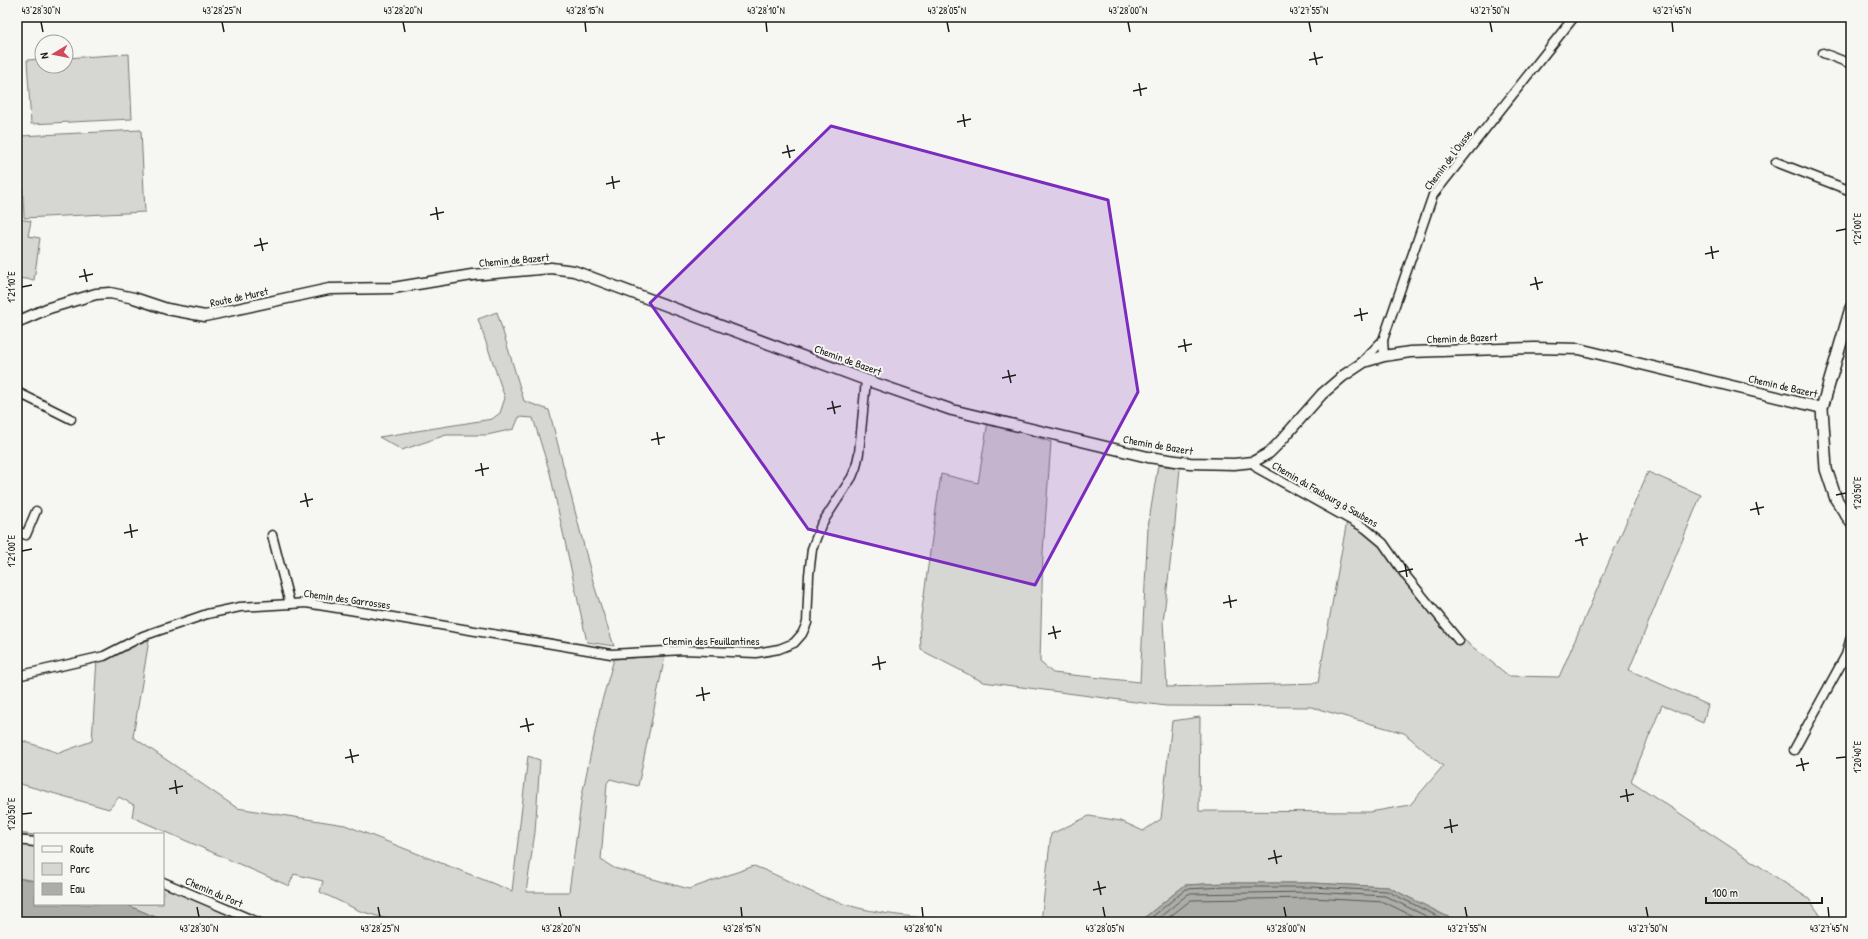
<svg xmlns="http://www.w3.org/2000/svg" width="1868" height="939" viewBox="0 0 1868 939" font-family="'Patrick Hand',sans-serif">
  <rect width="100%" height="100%" fill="#f6f6f2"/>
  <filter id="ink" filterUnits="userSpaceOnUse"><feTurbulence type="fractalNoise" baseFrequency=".025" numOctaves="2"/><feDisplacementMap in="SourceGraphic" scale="8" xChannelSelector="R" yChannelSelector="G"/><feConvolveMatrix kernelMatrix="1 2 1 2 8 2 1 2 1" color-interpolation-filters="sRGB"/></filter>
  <g filter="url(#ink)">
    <g fill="#d6d6d2" stroke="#797977">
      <polygon points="129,54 132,119 31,124 27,60 42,59 42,66 66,66 66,58"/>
      <polygon points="141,130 145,212 24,218 20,136"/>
      <polygon points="17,219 31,221 28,236 40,238 34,280 17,278"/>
      <polygon points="497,312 524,401 549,410 594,585 614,646 587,642 550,473 533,418 519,417 514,429 487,435 446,435 402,450 379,437 492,419 500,413 505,398 478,319"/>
      <polygon points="988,421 1051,442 1043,552 1040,662 1053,673 1140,682 1148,527 1158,465 1180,468 1175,523 1163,622 1167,687 1318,683 1349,509 1459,636 1509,676 1559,677 1648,472 1701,495 1629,670 1708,705 1703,723 1662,705 1631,781 1809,899 1825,922 1458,922 1388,887 1311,883 1226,883 1185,885 1139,922 1041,922 1051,834 1089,816 1121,821 1143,831 1161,819 1172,721 1200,717 1199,811 1370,812 1410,805 1443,766 1404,733 1311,707 1166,706 983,682 921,650 920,623 941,474 978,483"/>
      <path d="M149,640L133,737L237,808L345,825L512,891L528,756L540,760L535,832L526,892H569L582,795L601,704L614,659L665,656L638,786L610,779L607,783L601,860L614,868L689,889L754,866C782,876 806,892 835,901C895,922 960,918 1022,922H397L360,911L320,892L323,881L294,874L289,886L132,817L134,805L119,797L109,809L17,783V739L59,753L92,741L97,658Z"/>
      <polygon points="17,833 35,835 35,881 17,878"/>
      <polygon points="163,877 271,922 167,922 125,904 163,904"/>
    </g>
    <g fill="#acaca9" stroke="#727271">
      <polygon points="17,878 35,881 35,904 125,904 167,922 17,922"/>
      <polygon points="1226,883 1311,883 1388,887 1458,922 1139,922 1185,885"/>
    </g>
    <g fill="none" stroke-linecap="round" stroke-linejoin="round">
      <g stroke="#565654" stroke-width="1">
        <polyline points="1146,922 1186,889 1226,887 1311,887 1387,891 1449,922"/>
        <polyline points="1154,922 1188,894 1311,892 1385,896 1438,922"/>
        <polyline points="1163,922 1191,900 1311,898 1384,902 1425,922"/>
      </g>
      <defs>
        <g id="minor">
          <polyline points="1823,53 1851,64"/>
          <polyline points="1776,162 1851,191"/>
          <polyline points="1384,356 1383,340 1433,195 1574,17"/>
          <polyline points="1360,364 1383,340"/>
          <polyline points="17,392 71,419"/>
          <polyline points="1253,462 1257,468 1365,528 1383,543 1406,576 1459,641"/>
          <polyline points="17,531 26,535 36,511"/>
          <polyline points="272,535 290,604"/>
          <polyline points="17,676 104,656 143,636 207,614 240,607 290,604 306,603 381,615 611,654 684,650 756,653 779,649 794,643 802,634 807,623 809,575 812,549 821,525 852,477 856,467 859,453 866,380"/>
          <polyline points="1794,750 1846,655 1851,637"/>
          <polyline points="17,840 35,842"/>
          <polyline points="163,882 257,922"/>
        </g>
        <polyline id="tertiary" points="17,322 49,308 96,294 110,293 134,298 167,309 205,316 329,289 393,288 472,275 551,268 574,271 866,380 952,410 1148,457 1190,463 1234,464 1253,462 1269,453 1279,443 1322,394 1343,376 1364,362 1384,356 1410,352 1534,348 1579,349 1822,408"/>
        <polyline id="secondary" points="1851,308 1822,408 1826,469 1836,499 1851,522"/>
      </defs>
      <use href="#minor" stroke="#1c1c1c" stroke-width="11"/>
      <use href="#tertiary" stroke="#1c1c1c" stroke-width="13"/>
      <use href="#secondary" stroke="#1c1c1c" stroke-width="14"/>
      <use href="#minor" stroke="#f6f6f2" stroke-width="8"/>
      <use href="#tertiary" stroke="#f6f6f2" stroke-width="10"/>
      <use href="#secondary" stroke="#f6f6f2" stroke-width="11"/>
    </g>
  </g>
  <path fill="#7b2cbf" fill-opacity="0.2" stroke="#7b2cbf" stroke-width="3" stroke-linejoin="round" d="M831,126L1108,200L1138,392L1035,585L808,529L650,303Z"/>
  <path fill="none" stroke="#1c1c1c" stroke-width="1.5" d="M41,22L43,32M222,22L224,32M403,22L405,32M585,22L586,32M766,22L767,32M947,22L949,32M1128,22L1130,32M1309,22L1311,32M1490,22L1492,32M1672,22L1673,32M1314,52L1317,65M1309,60L1323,57M1139,83L1141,96M1133,91L1147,88M963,114L965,127M957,122L971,119M787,145L790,158M782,153L795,150M612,176L614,189M606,184L620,181M436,207L438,220M430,215L444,212M1836,231L1846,229M260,238L263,251M254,246L268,243M1711,246L1713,259M1705,254L1719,251M84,269L87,282M79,277L93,274M1535,277L1538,290M1530,285L1543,282M22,287L32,285M1360,308L1362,321M1354,316L1368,313M1184,339L1186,352M1178,347L1192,344M1008,370L1011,383M1002,378L1016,375M832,401L835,414M827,409L841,406M657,432L659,445M651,440L665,437M481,463L483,476M475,471L489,468M305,493L308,507M1836,495L1846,493M300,502L313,499M1756,502L1759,515M1750,510L1764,507M130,524L132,538M124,533L138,530M1580,533L1583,546M1575,541L1588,538M22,551L32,549M1405,564L1407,577M1399,572L1413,569M1229,595L1231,608M1223,603L1237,600M1053,626L1056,639M1048,634L1061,631M878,656L880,670M872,665L886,662M702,687L704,701M696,696L710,693M526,718L529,732M520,727L534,724M350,749L353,763M345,758L359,755M1801,758L1804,771M1836,758L1846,757M1796,766L1809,763M175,780L177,794M169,789L183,786M1626,789L1628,802M1620,797L1634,794M22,814L32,813M1450,819L1452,833M1444,828L1458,825M1274,850L1277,864M1268,859L1282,856M1098,881L1101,895M1093,890L1106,887M197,907L199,917M378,907L380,917M559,907L561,917M741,907L742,917M922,907L923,917M1103,907L1105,917M1284,907L1286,917M1465,907L1467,917M1646,907L1648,917M1828,907L1829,917"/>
  <g text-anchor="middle" stroke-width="4" stroke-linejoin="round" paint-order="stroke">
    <g font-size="11" fill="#1c1c1c" stroke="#f6f6f2">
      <text transform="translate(1448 160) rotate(-53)" y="4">Chemin de l'Ousse</text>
      <text transform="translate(514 260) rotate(-5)" y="4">Chemin de Bazert</text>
      <text transform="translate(239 297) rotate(-12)" y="4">Route de Muret</text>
      <text transform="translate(1462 338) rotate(-2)" y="4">Chemin de Bazert</text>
      <text transform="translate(848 360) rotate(20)" y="4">Chemin de Bazert</text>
      <text transform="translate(1783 386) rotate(13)" y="4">Chemin de Bazert</text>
      <text transform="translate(1158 445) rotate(10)" y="4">Chemin de Bazert</text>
      <text transform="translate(1325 494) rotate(30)" y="4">Chemin du Faubourg à Saubens</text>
      <text transform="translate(347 599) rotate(8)" y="4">Chemin des Garrosses</text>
      <text x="711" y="645">Chemin des Feuillantines</text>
      <text transform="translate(214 892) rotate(23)" y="4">Chemin du Port</text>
    </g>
  </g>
  <rect width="1868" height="939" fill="none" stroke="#f6f6f2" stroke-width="44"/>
  <rect x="34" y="833" width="130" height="72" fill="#f6f6f2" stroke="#9f9f9c"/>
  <rect x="42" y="846" width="20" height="6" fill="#f6f6f2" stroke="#9f9f9c"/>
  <text x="70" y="853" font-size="12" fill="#1c1c1c">Route</text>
  <rect x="42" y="863" width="20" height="12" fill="#d6d6d2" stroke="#9f9f9c"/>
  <text x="70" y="873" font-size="12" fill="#1c1c1c">Parc</text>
  <rect x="42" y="883" width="20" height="12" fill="#acaca9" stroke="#9f9f9c"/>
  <text x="70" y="893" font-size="12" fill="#1c1c1c">Eau</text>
  <g transform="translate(54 54) rotate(260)"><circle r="19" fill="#f6f6f2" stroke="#9f9f9c"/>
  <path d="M0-3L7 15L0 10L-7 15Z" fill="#d1495b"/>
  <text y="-6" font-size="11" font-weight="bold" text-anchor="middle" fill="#1c1c1c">N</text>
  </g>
  <path d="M1706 897v6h116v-6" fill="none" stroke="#1c1c1c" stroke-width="2"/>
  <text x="1712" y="897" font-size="12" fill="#1c1c1c" stroke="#f6f6f2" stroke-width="3" paint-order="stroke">100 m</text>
  <rect x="22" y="22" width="1824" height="895" fill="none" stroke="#1c1c1c" stroke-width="1.5"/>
  <g font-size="10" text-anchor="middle" fill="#1c1c1c">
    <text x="41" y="14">43°28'30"N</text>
    <text x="222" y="14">43°28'25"N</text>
    <text x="403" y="14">43°28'20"N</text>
    <text x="585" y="14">43°28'15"N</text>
    <text x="766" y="14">43°28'10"N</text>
    <text x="947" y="14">43°28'05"N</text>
    <text x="1128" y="14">43°28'00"N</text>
    <text x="1309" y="14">43°27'55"N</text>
    <text x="1490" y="14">43°27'50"N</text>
    <text x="1672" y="14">43°27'45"N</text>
    <text transform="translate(1857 229) rotate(-90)" y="4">1°21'00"E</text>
    <text transform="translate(11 287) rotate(-90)" y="4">1°21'10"E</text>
    <text transform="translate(1857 493) rotate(-90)" y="4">1°20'50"E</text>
    <text transform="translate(11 551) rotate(-90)" y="4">1°21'00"E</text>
    <text transform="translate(1857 757) rotate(-90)" y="4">1°20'40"E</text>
    <text transform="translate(11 814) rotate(-90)" y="4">1°20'50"E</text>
    <text x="199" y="932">43°28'30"N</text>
    <text x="380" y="932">43°28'25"N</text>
    <text x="561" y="932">43°28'20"N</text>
    <text x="742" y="932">43°28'15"N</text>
    <text x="923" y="932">43°28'10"N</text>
    <text x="1105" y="932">43°28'05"N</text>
    <text x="1286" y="932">43°28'00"N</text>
    <text x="1467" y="932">43°27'55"N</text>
    <text x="1648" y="932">43°27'50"N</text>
    <text x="1829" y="932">43°27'45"N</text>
  </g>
</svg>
